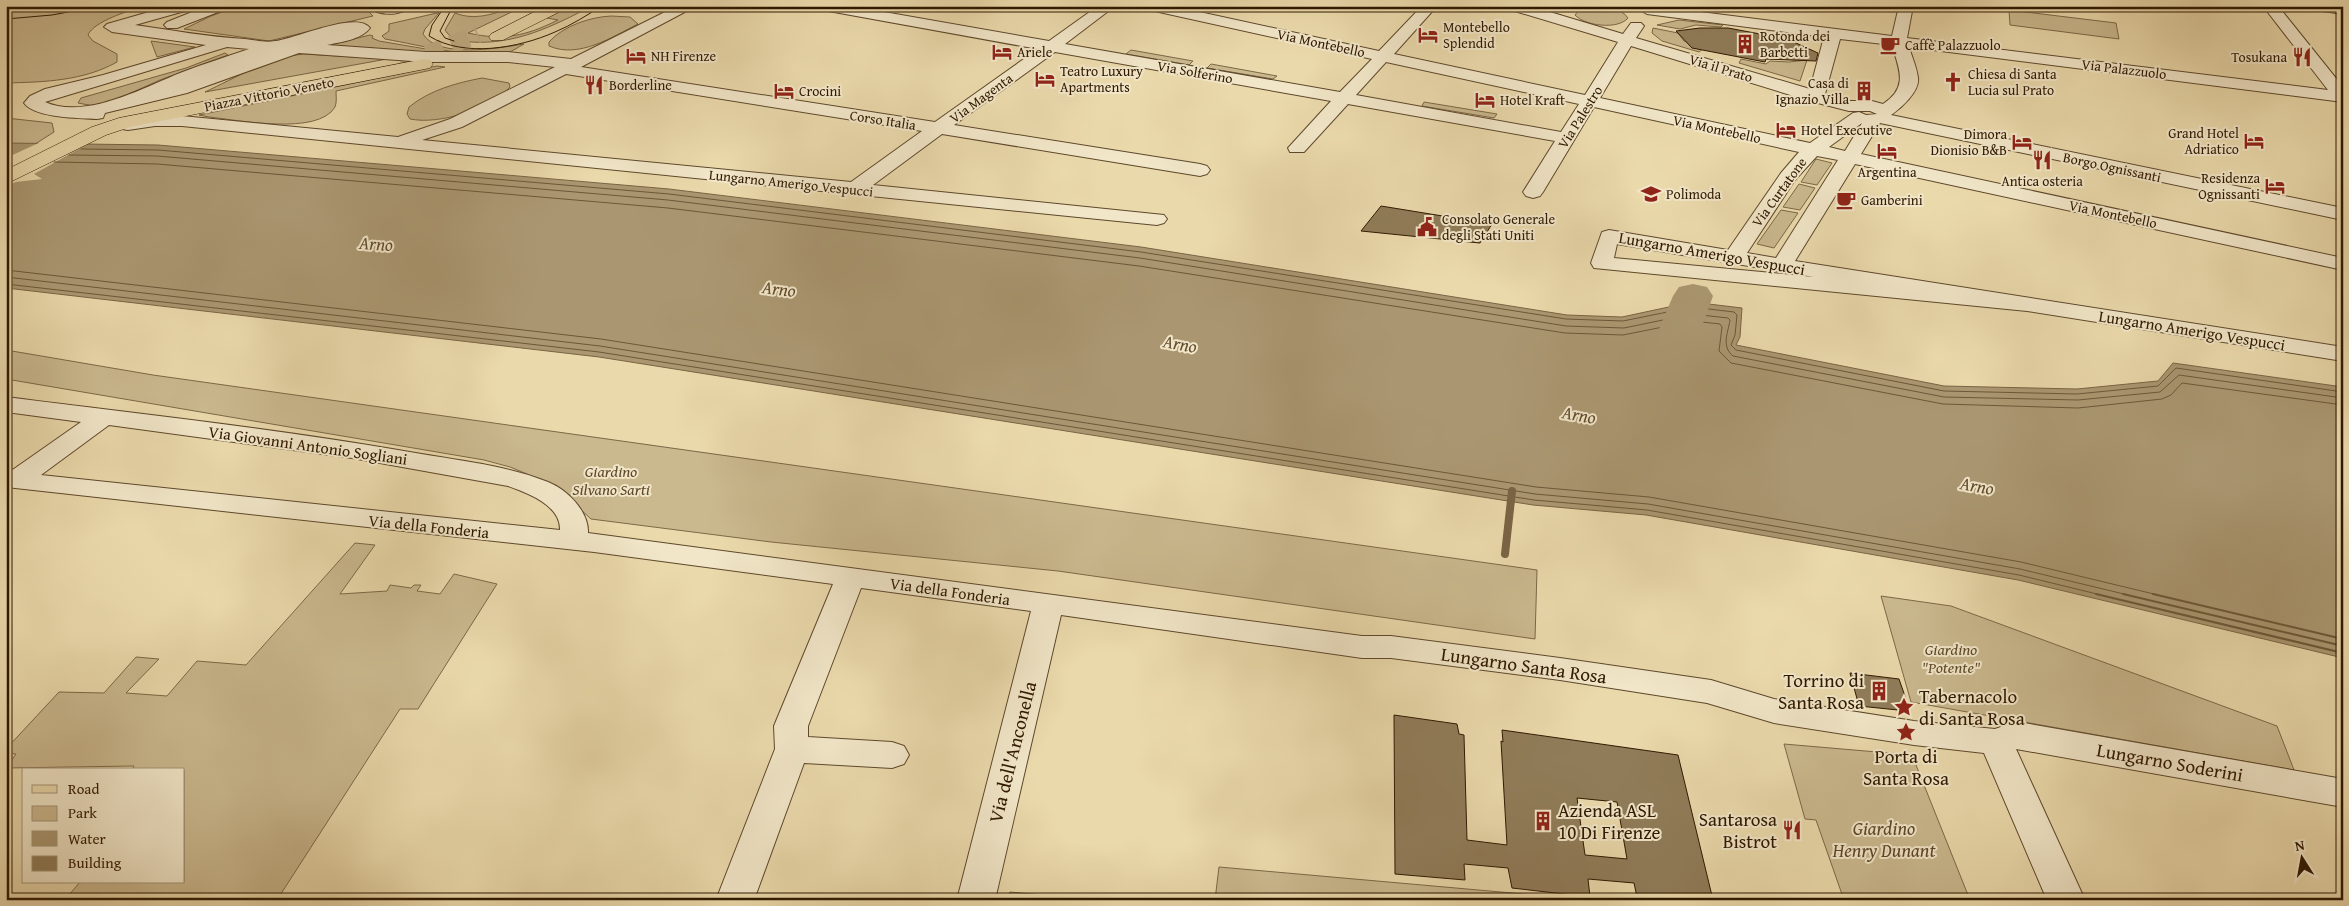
<svg xmlns="http://www.w3.org/2000/svg" width="2349" height="906" viewBox="0 0 2349 906" font-family="'Gentium Book Plus',serif">
  <rect width="100%" height="100%" fill="#ead9ab"/>
  <filter id="stains"><feTurbulence type="fractalNoise" baseFrequency=".004" numOctaves="4"/><feColorMatrix values="0 0 0 0 .2 0 0 0 0 .09 0 0 0 0 .02 0 0 0 .5 -.17"/></filter>
  <radialGradient id="worn" r=".72"><stop offset=".6" stop-color="#630" stop-opacity="0"/><stop offset="1" stop-color="#630" stop-opacity=".3"/></radialGradient>
  <g fill="#cab88e" stroke="#7c6847">
    <path d="M6,6H73L71,7L91,10L108,6H143C129,11 94,21 88,35L93,41L117,54V62C83,81 45,82 6,83Z"/>
    <polygon points="239,6 363,6 373,16 269,41 184,29 211,16"/>
    <path d="M514,6H524L468,33C503,41 526,36 558,20L547,18L571,6H592C553,26 516,45 471,42C461,41 450,39 445,30L455,13C475,21 495,14 514,6Z"/>
    <path d="M1591,7C1603,7 1621,7 1628,18C1618,30 1585,26 1575,15L1579,10Z"/>
    <polygon points="2009,10 2116,23 2119,39 2010,25"/>
    <path d="M437,13H439L425,29L423,34C438,59 499,48 524,44C518,47 512,52 506,53C467,58 424,46 385,39L382,36L389,31V24Z"/>
    <path d="M611,16L630,17L638,24C612,37 579,59 549,46V42C563,26 590,17 611,16Z"/>
    <polygon points="1679,20 1723,25 1721,27 1696,25 1680,29 1657,25"/>
    <polygon points="1653,28 1678,33 1684,41 1704,48 1699,52 1662,41 1652,33"/>
    <polygon points="370,35 373,36 372,38 379,41 461,55 329,45"/>
    <polygon points="151,41 195,47 157,57"/>
    <polygon points="1131,50 1193,61 1189,65 1126,54"/>
    <polygon points="225,53 228,55 160,80 120,98 94,106 78,103 81,98 186,68"/>
    <path d="M304,54L387,59L205,92C235,78 270,57 304,54Z"/>
    <polygon points="1741,59 1766,64 1770,61 1789,62 1807,60 1800,81 1739,63"/>
    <polygon points="1211,64 1277,76 1273,79 1207,68"/>
    <path d="M437,66L445,67L336,91C336,96 337,102 335,107C318,136 238,120 209,117L199,115Z"/>
    <path d="M482,78L509,83L510,87C489,109 440,125 410,119L407,114L409,107C430,90 456,83 482,78Z"/>
    <polygon points="1424,102 1497,114 1494,118 1422,106"/>
    <polygon points="6,118 52,123 54,132 32,146 6,144"/>
    <polygon points="1816,159 1832,163 1817,185 1801,182"/>
    <polygon points="1799,184 1815,188 1800,210 1783,207"/>
    <polygon points="1781,210 1798,213 1774,248 1757,244"/>
    <polygon points="6,350 153,375 1537,570 1535,639 1058,571 771,542 591,519 554,485 510,467 484,460 6,379"/>
    <polygon points="355,543 375,545 340,594 387,591 390,585 411,588 414,585 421,585 417,591 440,594 454,574 497,584 418,709 400,709 277,900 122,900 68,896 80,882 184,882 184,770 132,770 134,766 6,768 16,754 6,753 6,749 59,692 104,693 136,657 159,659 126,693 167,696 197,661 246,665"/>
    <polygon points="1881,596 1951,606 2277,726 2294,770 1911,702"/>
    <polygon points="1784,744 1912,755 1970,900 1844,900 1816,820 1805,819"/>
    <polygon points="1219,867 1591,900 1215,900"/>
    <polygon points="1010,892 1098,900 1008,900"/>
  </g>
  <polygon fill="#aa9771" stroke="#796444" points="6,143 158,145 669,189 1141,247 1567,315 1622,317 1692,302 1742,308 1740,337 1736,345 1944,386 2077,389 2158,381 2173,363 2343,387 2343,658 2018,580 1646,515 1533,505 599,357 6,288"/>
  <polygon fill="#ead9ab" points="43,141 93,141 34,174 42,179 16,182 6,186 6,158"/>
  <g fill="none" stroke-linecap="round" stroke-linejoin="round">
    <g stroke="#6c5838" stroke-width="1">
      <polyline points="81,149 158,150 669,194 1141,252 1566,319 1623,321 1692,307 1734,312 1737,315 1735,335 1731,345 1736,350 1944,391 2077,394 2158,386 2176,368 2343,392"/>
      <path d="M69,155L157,156L668,200L1140,258L1566,326L1624,328L1692,314L1728,318L1730,320C1728,333 1721,346 1733,356L1944,397L2078,400L2160,392L2179,375L2343,398"/>
      <polyline points="54,162 157,164 668,208 1139,266 1565,333 1623,335 1693,321 1720,324 1722,327 1719,351 1731,363 1943,404 2078,408 2162,399 2171,395 2182,383 2343,405"/>
      <polyline points="6,270 601,339 1536,487 1649,497 2021,562 2158,595"/>
      <polyline points="6,277 600,346 1535,494 1648,504 2020,569 2128,595"/>
      <polyline points="6,284 599,352 1534,500 1647,510 2019,575 2101,595"/>
    </g>
    <g stroke="#6c5838" stroke-width="2">
      <polyline points="2096,594 2343,653"/>
      <polyline points="2123,594 2343,646"/>
      <polyline points="2153,594 2343,639"/>
    </g>
    <polyline stroke="#796444" stroke-width="8" points="1505,554 1512,491"/>
    <polygon fill="#aa9771" fill-rule="evenodd" points="1693,284 1707,287 1713,296 1689,362 1682,371 1667,375 1652,371 1645,362 1673,296 1679,287"/>
  </g>
  <g fill="#907c59" stroke="#2f1800" fill-rule="evenodd">
    <polygon points="1700,28 1728,28 1787,39 1818,53 1816,61 1766,59 1765,62 1692,48 1676,31"/>
    <polygon points="1381,206 1492,224 1480,243 1361,231"/>
    <polygon points="1850,673 1899,679 1907,702 1898,710 1859,706"/>
    <path d="M1394,715L1457,724L1459,734L1464,735L1467,840L1507,845L1501,741L1503,742L1502,730L1678,755L1713,900H1665L1637,897L1634,883L1588,879L1590,897L1512,888L1508,868L1464,864L1465,880L1395,874ZM1577,798L1617,802L1627,859L1585,855Z"/>
  </g>
  <g fill="none" stroke-linecap="round" stroke-linejoin="round">
    <polyline stroke="#c5b289" stroke-width="18" stroke-dasharray="18 9" stroke-linecap="butt" points="400,61 433,52 478,34"/>
    <defs>
      <g id="minor">
        <path d="M170,6H194L192,9L135,25C171,30 208,37 245,39C254,40 266,43 275,41C295,39 357,10 370,28C361,40 340,42 327,45L426,52H508L571,59L677,6H696L581,67L935,122L1038,49L823,10L816,6H850L1049,41L1098,6H1115L1065,44L1340,92L1372,59L1150,10L1143,6H1172L1379,51L1422,6H1437L1394,54L1585,95L1618,42L1508,9L1506,6H1530L1623,34L1631,23H1641L1644,26L1636,38L1810,89L1824,37L1647,14L1640,10L1642,7L1653,6L1892,36L1899,6H1913L1907,38L2328,90L2263,6H2278L2343,87V102L1909,47C1912,57 1917,68 1918,78C1920,91 1901,108 1891,115L2343,208V220L1880,123L1861,154L2343,258V270L1855,164L1795,261L2343,347V361L2027,311L1594,268L1591,263L1602,232L1609,230L1728,250L1781,173L1799,152L1594,107L1543,192L1540,196L1533,198L1526,196L1523,192L1555,141L1348,104L1304,152H1290L1288,148L1331,101L1055,52L954,125L1200,164L1207,166L1210,170L1207,174L1200,176L942,134L873,185L1164,215L1167,219L1164,223L1157,225L182,126H155L128,130L122,129L119,125L122,121C142,116 162,116 182,116L398,137L450,119L555,67L508,62H426L299,53L187,93L105,113L103,118L97,119C79,118 35,118 24,103L30,96L45,89L103,75L206,45L112,32L104,27L107,24ZM1840,39L1892,45C1899,69 1909,87 1883,104L1872,101H1850L1825,94ZM1631,46L1810,101L1849,111H1870L1877,114L1866,115L1859,112L1853,113L1810,143L1600,98ZM227,47L249,49C226,57 203,64 180,73C143,88 85,120 45,102ZM1386,62L1579,104L1561,132L1356,95ZM566,74L922,131L851,182L422,140L462,127ZM1862,123L1845,151L1829,147ZM1817,156L1838,160L1776,258L1747,253L1795,180ZM1617,244L1814,277L1614,258Z"/>
        <polygon points="207,6 228,6 226,9 177,28 167,28 164,25 167,22"/>
        <path d="M374,6H410C402,15 388,15 377,12Z"/>
        <polygon points="2309,6 2343,6 2343,14 2316,10"/>
        <path d="M6,397C139,414 272,428 404,451C452,460 504,464 548,482C568,490 589,512 588,533L1362,636H1391L1560,658L1711,680L1774,699L1914,721L1995,729L2012,723H2024L2343,779V807L2016,749L2085,900H2047L1984,753L1914,745L1774,723L1707,703L1560,680L1391,658H1362L1061,615L995,900H957L1031,611L861,588L808,726V737L892,742L904,746L909,755L904,764L892,768L804,763L754,900H716L775,749L774,726L833,584L594,552L6,487V471H11L81,422L6,412ZM109,425L352,458L508,486C527,493 561,505 560,530L41,475Z"/>
      </g>
      <g id="primary">
        <polygon points="546,6 567,6 565,9 503,40 491,40 489,37 491,34"/>
        <polygon points="424,59 430,60 433,64 430,68 130,127 106,135 6,184 6,170 92,127 119,118"/>
      </g>
    </defs>
    <use href="#minor" stroke="#5e482b" stroke-width="2"/>
    <use href="#primary" stroke="#2f1800" stroke-width="1"/>
    <use href="#minor" fill="#f1e6c8" fill-rule="evenodd"/>
    <use href="#primary" fill="#ead9ab" fill-rule="evenodd"/>
    <g stroke="#2f1800" stroke-width="1">
      <path d="M445,6L432,25L429,36C464,58 519,48 555,32C572,25 587,15 602,6"/>
      <polyline points="453,6 440,31 445,38 454,41"/>
      <polyline points="6,19 52,15 101,6"/>
    </g>
  </g>
  <defs>
    <symbol id="hotel-bare" viewBox="-9 -9 18 18"><path d="M-6-4.5h1.5V1H6V5H4.5V3h-9V5H-6ZM-4 0a1.8 1.8 0 1 1 3.6 0ZM.5 0V-2.5h3Q6-2.5 6 0Z" fill="#8f2418" stroke="#f1e6c8" stroke-width="2.5" paint-order="stroke"/></symbol>
    <symbol id="building-bare" viewBox="-9 -9 18 18"><path d="M-4-6H4V6H1V3H-1V6H-4ZM-2.5-4.3h1.7v1.8h-1.7ZM.8-4.3h1.7v1.8H.8ZM-2.5-1h1.7V.8h-1.7ZM.8-1h1.7V.8H.8Z" fill="#8f2418" stroke="#f1e6c8" stroke-width="2.5" paint-order="stroke"/></symbol>
    <symbol id="cafe-bare" viewBox="-9 -9 18 18"><path d="M-5.5-4.5H6V0H3Q3 3.5 0 3.5H-2.5Q-5.5 3.5-5.5 0ZM3-3.2v2h1.7v-2ZM-6 4.5H4V6H-6Z" fill="#8f2418" stroke="#f1e6c8" stroke-width="2.5" paint-order="stroke"/></symbol>
    <symbol id="restaurant-bare" viewBox="-9 -9 18 18"><path d="M-5-6h1v4h1v-4h1v4h1v-4h1v5L-1.5 .5V6h-2V.5L-5-1ZM5-6V6H3V1.5H1.5Q1.5-4 5-6Z" fill="#8f2418" stroke="#f1e6c8" stroke-width="2.5" paint-order="stroke"/></symbol>
    <symbol id="church-bare" viewBox="-9 -9 18 18"><path d="M-1.2-6h2.4v3.5h3.3v2.4h-3.3V6h-2.4V-.1h-3.3v-2.4h3.3Z" fill="#8f2418" stroke="#f1e6c8" stroke-width="2.5" paint-order="stroke"/></symbol>
    <symbol id="university-bare" viewBox="-9 -9 18 18"><path d="M0-5L7-2L0 1L-7-2ZM-4 1L0 2.5L4 1V4Q0 6-4 4Z" fill="#8f2418" stroke="#f1e6c8" stroke-width="2.5" paint-order="stroke"/></symbol>
    <symbol id="civic-bare" viewBox="-9 -9 18 18"><path d="M-.6-6.5H3V-4.5H.6V-3L4-1V1h2V6H-6V1h2V-1L-.6-3ZM-1.2 2.5V6h2.4V2.5Z" fill="#8f2418" stroke="#f1e6c8" stroke-width="2.5" paint-order="stroke"/></symbol>
    <symbol id="sight-bare" viewBox="-9 -9 18 18"><path d="M0-6L1.8-2.2L6-1.7L2.9 1.2L3.7 5.4L0 3.3L-3.7 5.4L-2.9 1.2L-6-1.7L-1.8-2.2Z" fill="#8f2418" stroke="#f1e6c8" stroke-width="2.5" paint-order="stroke"/></symbol>
  </defs>
  <g fill-rule="evenodd">
    <use href="#hotel-bare" x="1414" y="21" width="28" height="28"/>
    <use href="#building-bare" x="1731" y="30" width="28" height="28"/>
    <use href="#cafe-bare" x="1876" y="31" width="28" height="28"/>
    <use href="#hotel-bare" x="988" y="38" width="28" height="28"/>
    <use href="#hotel-bare" x="622" y="42" width="28" height="28"/>
    <use href="#restaurant-bare" x="2288" y="43" width="28" height="28"/>
    <use href="#hotel-bare" x="1031" y="65" width="28" height="28"/>
    <use href="#church-bare" x="1939" y="68" width="28" height="28"/>
    <use href="#restaurant-bare" x="580" y="71" width="28" height="28"/>
    <use href="#hotel-bare" x="770" y="77" width="28" height="28"/>
    <use href="#building-bare" x="1850" y="77" width="28" height="28"/>
    <use href="#hotel-bare" x="1471" y="86" width="28" height="28"/>
    <use href="#hotel-bare" x="1772" y="116" width="28" height="28"/>
    <use href="#hotel-bare" x="2240" y="127" width="28" height="28"/>
    <use href="#hotel-bare" x="2008" y="128" width="28" height="28"/>
    <use href="#hotel-bare" x="1873" y="137" width="28" height="28"/>
    <use href="#restaurant-bare" x="2028" y="146" width="28" height="28"/>
    <use href="#hotel-bare" x="2261" y="172" width="28" height="28"/>
    <use href="#university-bare" x="1637" y="180" width="28" height="28"/>
    <use href="#cafe-bare" x="1832" y="186" width="28" height="28"/>
    <use href="#civic-bare" x="1413" y="213" width="28" height="28"/>
    <use href="#building-bare" x="1865" y="677" width="28" height="28"/>
    <use href="#sight-bare" x="1890" y="693" width="28" height="28"/>
    <use href="#sight-bare" x="1892" y="718" width="28" height="28"/>
    <use href="#building-bare" x="1529" y="807" width="28" height="28"/>
    <use href="#restaurant-bare" x="1778" y="816" width="28" height="28"/>
  </g>
  <g text-anchor="middle" stroke-width="4" stroke-linejoin="round" paint-order="stroke">
    <g font-size="14" fill="#2f1800" stroke="#f1e6c8" text-anchor="start">
      <text x="1443" y="32">Montebello<tspan x="1443" dy="16">Splendid</tspan></text>
      <text x="1760" y="41">Rotonda dei<tspan x="1760" dy="16">Barbetti</tspan></text>
      <text x="1905" y="50">Caffè Palazzuolo</text>
      <text x="1017" y="57">Ariele</text>
      <text x="651" y="61">NH Firenze</text>
      <text x="2287" y="62" text-anchor="end">Tosukana</text>
      <text x="1060" y="76">Teatro Luxury<tspan x="1060" dy="16">Apartments</tspan></text>
      <text x="1968" y="79">Chiesa di Santa<tspan x="1968" dy="16">Lucia sul Prato</tspan></text>
      <text x="1849" y="88" text-anchor="end">Casa di<tspan x="1849" dy="16">Ignazio Villa</tspan></text>
      <text x="609" y="90">Borderline</text>
      <text x="799" y="96">Crocini</text>
      <text x="1500" y="105">Hotel Kraft</text>
      <text x="1801" y="135">Hotel Executive</text>
      <text x="2239" y="138" text-anchor="end">Grand Hotel<tspan x="2239" dy="16">Adriatico</tspan></text>
      <text x="2007" y="139" text-anchor="end">Dimora<tspan x="2007" dy="16">Dionisio B&amp;B</tspan></text>
      <text x="1887" y="177" text-anchor="middle">Argentina</text>
      <text x="2260" y="183" text-anchor="end">Residenza<tspan x="2260" dy="16">Ognissanti</tspan></text>
      <text x="2042" y="186" text-anchor="middle">Antica osteria</text>
      <text x="1666" y="199">Polimoda</text>
      <text x="1861" y="205">Gamberini</text>
      <text x="1442" y="224">Consolato Generale<tspan x="1442" dy="16">degli Stati Uniti</tspan></text>
    </g>
    <g font-size="14" fill="#2f1800" stroke="#f1e6c8">
      <text transform="translate(1321 43) rotate(12)" y="5">Via Montebello</text>
      <text transform="translate(1721 68) rotate(17)" y="5">Via il Prato</text>
      <text transform="translate(2124 69) rotate(7)" y="5">Via Palazzuolo</text>
      <text transform="translate(1195 72) rotate(10)" y="5">Via Solferino</text>
      <text transform="translate(269 94) rotate(-11)" y="5">Piazza Vittorio Veneto</text>
      <text transform="translate(981 98) rotate(-36)" y="5">Via Magenta</text>
      <text transform="translate(1580 117) rotate(-58)" y="5">Via Palestro</text>
      <text transform="translate(883 120) rotate(9)" y="5">Corso Italia</text>
      <text transform="translate(1717 129) rotate(12)" y="5">Via Montebello</text>
      <text transform="translate(2112 167) rotate(12)" y="5">Borgo Ognissanti</text>
      <text transform="translate(791 183) rotate(6)" y="5">Lungarno Amerigo Vespucci</text>
      <text transform="translate(1779 192) rotate(-54)" y="5">Via Curtatone</text>
      <text transform="translate(2113 214) rotate(12)" y="5">Via Montebello</text>
    </g>
    <g font-size="16" fill="#2f1800" stroke="#f1e6c8">
      <text transform="translate(1712 253) rotate(10)" y="6">Lungarno Amerigo Vespucci</text>
      <text transform="translate(2192 330) rotate(9)" y="6">Lungarno Amerigo Vespucci</text>
      <text transform="translate(308 445) rotate(8)" y="6">Via Giovanni Antonio Sogliani</text>
      <text transform="translate(429 526) rotate(6)" y="6">Via della Fonderia</text>
      <text transform="translate(950 591) rotate(8)" y="6">Via della Fonderia</text>
    </g>
    <g font-size="16" font-style="italic" fill="#5e482b" stroke="#f1e6c8">
      <text x="611" y="477">Giardino<tspan x="611" dy="18">Silvano Sarti</tspan></text>
      <text x="1951" y="655">Giardino<tspan x="1951" dy="18">"Potente"</tspan></text>
    </g>
    <g font-size="18" font-style="italic" fill="#604b2d" stroke="#f1e6c8">
      <text transform="translate(376 244) rotate(4)" y="6">Arno</text>
      <text transform="translate(779 289) rotate(7)" y="6">Arno</text>
      <text transform="translate(1180 344) rotate(10)" y="6">Arno</text>
      <text transform="translate(1579 415) rotate(10)" y="6">Arno</text>
      <text transform="translate(1977 486) rotate(10)" y="6">Arno</text>
    </g>
    <g font-size="19" fill="#2f1800" stroke="#f1e6c8">
      <text transform="translate(1524 665) rotate(8)" y="7">Lungarno Santa Rosa</text>
      <text transform="translate(1012 752) rotate(-76)" y="7">Via dell'Anconella</text>
      <text transform="translate(2170 762) rotate(10)" y="7">Lungarno Soderini</text>
    </g>
    <g font-size="19" fill="#2f1800" stroke="#f1e6c8" text-anchor="end">
      <text x="1864" y="687">Torrino di<tspan x="1864" dy="22">Santa Rosa</tspan></text>
      <text x="1919" y="703" text-anchor="start">Tabernacolo<tspan x="1919" dy="22">di Santa Rosa</tspan></text>
      <text x="1906" y="763" text-anchor="middle">Porta di<tspan x="1906" dy="22">Santa Rosa</tspan></text>
      <text x="1558" y="817" text-anchor="start">Azienda ASL<tspan x="1558" dy="22">10 Di Firenze</tspan></text>
      <text x="1777" y="826">Santarosa<tspan x="1777" dy="22">Bistrot</tspan></text>
    </g>
    <g font-size="19" font-style="italic" fill="#5e482b" stroke="#f1e6c8">
      <text x="1884" y="835">Giardino<tspan x="1884" dy="22">Henry Dunant</tspan></text>
    </g>
  </g>
  <rect width="2349" height="906" fill="none" stroke="#ead9ab" stroke-width="25"/>
  <rect x="8" y="8" width="2334" height="891" fill="none" stroke="#2f1800" stroke-width="2.5"/>
  <rect x="12" y="12" width="2324" height="881" fill="none" stroke="#2f1800"/>
  <rect x="22" y="768" width="162" height="115" fill="#f1e6c8" stroke="#a39478"/>
  <rect x="32" y="785" width="25" height="8" fill="#ead9ab" stroke="#a39478"/>
  <text x="68" y="794" font-size="15" fill="#2f1800">Road</text>
  <rect x="32" y="806" width="25" height="15" fill="#cab88e" stroke="#a39478"/>
  <text x="68" y="818" font-size="15" fill="#2f1800">Park</text>
  <rect x="32" y="831" width="25" height="15" fill="#aa9771" stroke="#a39478"/>
  <text x="68" y="844" font-size="15" fill="#2f1800">Water</text>
  <rect x="32" y="856" width="25" height="15" fill="#907c59" stroke="#a39478"/>
  <text x="68" y="868" font-size="15" fill="#2f1800">Building</text>
  <g transform="translate(2302 858) rotate(349)" stroke="#f1e6c8" stroke-width="4" paint-order="stroke">
  <path d="M0-4L9 19L0 12L-9 19Z" fill="#2f1800"/>
  <text y="-8" font-size="14" font-weight="bold" text-anchor="middle" fill="#2f1800">N</text>
  </g>
  <rect width="100%" height="100%" filter="url(#stains)"/>
  <rect width="100%" height="100%" fill="url(#worn)"/>
</svg>
